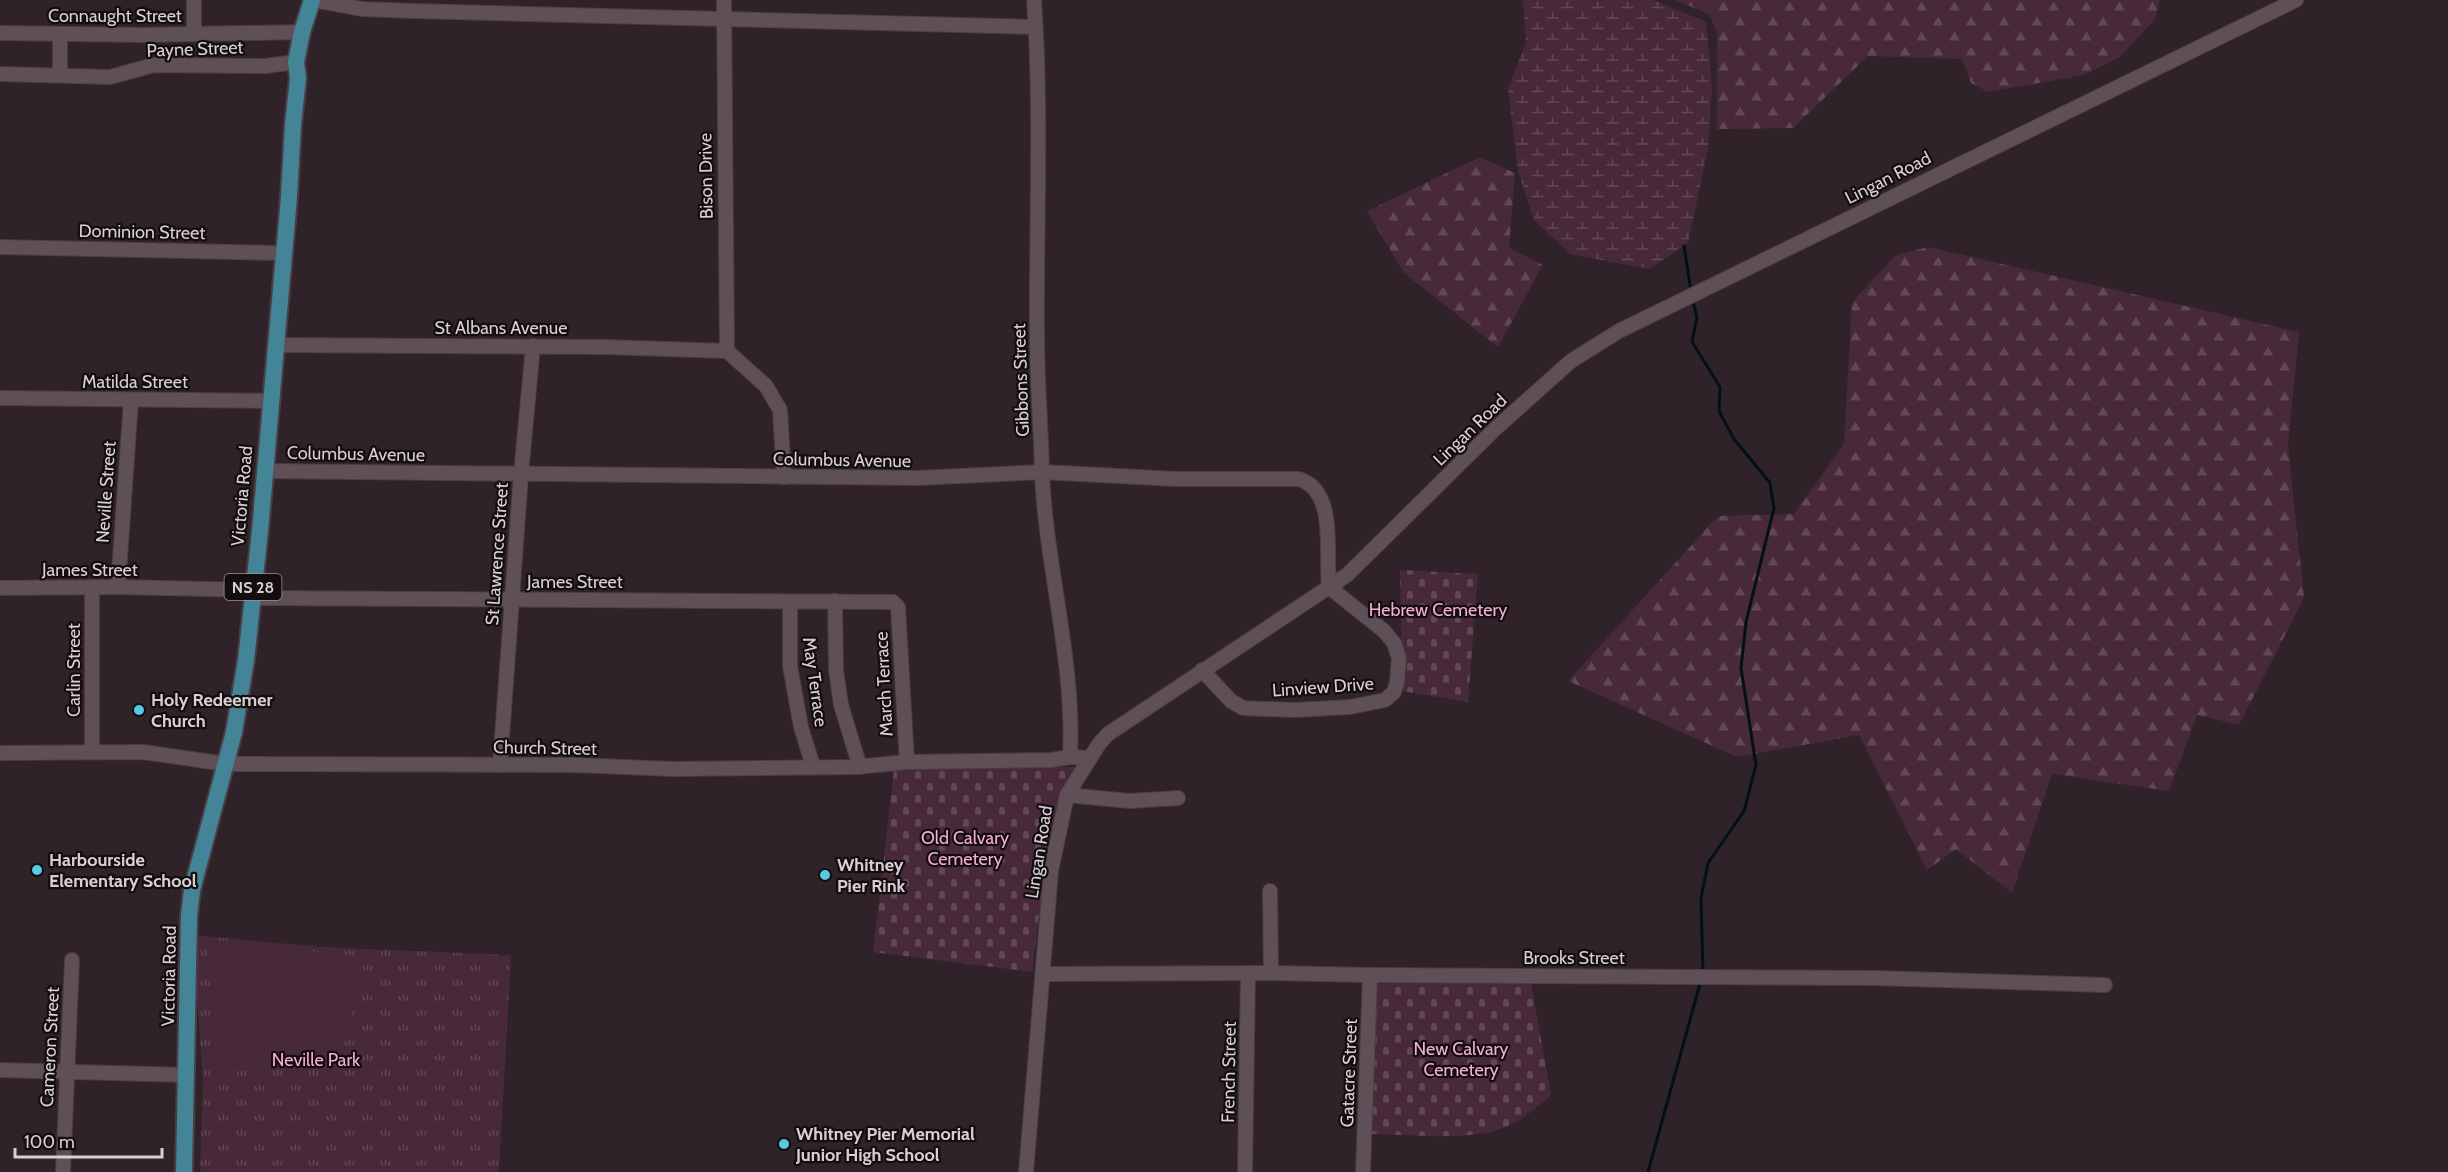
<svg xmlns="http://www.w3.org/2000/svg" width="2448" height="1172" viewBox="0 0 2448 1172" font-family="Cabin,sans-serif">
  <defs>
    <pattern id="forest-firs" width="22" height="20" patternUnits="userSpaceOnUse" patternTransform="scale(1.5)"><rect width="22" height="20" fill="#48293a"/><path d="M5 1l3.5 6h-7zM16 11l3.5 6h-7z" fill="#624756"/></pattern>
    <pattern id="wetland-marsh" width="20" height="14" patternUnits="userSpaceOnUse" patternTransform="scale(1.5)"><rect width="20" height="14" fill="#48293a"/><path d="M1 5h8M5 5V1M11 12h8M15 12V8" fill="none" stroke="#624756"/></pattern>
    <pattern id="cemetery-stones" width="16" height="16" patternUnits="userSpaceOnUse" patternTransform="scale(1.5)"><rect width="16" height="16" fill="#48293a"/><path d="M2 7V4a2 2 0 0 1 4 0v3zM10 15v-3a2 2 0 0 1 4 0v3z" fill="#624756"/></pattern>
    <pattern id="park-tufts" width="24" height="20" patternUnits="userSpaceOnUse" patternTransform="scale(1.5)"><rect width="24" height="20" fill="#48293a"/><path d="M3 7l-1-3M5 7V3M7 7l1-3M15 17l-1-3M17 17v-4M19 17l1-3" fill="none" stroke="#624756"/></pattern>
  </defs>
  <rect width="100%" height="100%" fill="#2f2228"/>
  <g fill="url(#forest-firs)">
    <polygon points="1675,0 2160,0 2155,19 2120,57 2084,75 1988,92 1971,83 1962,59 1868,56 1793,128 1717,129 1717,32 1709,14"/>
    <polygon points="1480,157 1515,173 1509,248 1543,265 1498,347 1404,273 1367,211"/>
    <polygon points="1928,247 2299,332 2288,445 2304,598 2239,725 2197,715 2169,791 2052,774 2012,893 1956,849 1927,870 1859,735 1737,757 1568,681 1718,516 1794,514 1844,444 1852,302 1896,255"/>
  </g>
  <polygon fill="url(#wetland-marsh)" points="1523,0 1654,0 1706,22 1712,86 1708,149 1688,243 1649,269 1570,254 1534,220 1518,171 1508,89 1526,42"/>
  <g fill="url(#cemetery-stones)">
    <polygon points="1400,570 1478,574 1468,702 1402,691"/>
    <polygon points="1083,767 1064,797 1048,840 1032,972 873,952 894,769"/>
    <path d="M1377,983H1531L1551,1095C1537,1107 1523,1120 1505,1127C1473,1142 1407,1134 1370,1134Z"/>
  </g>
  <polygon fill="url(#park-tufts)" points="193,935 320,947 511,955 499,1172 200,1172 203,1082"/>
  <path fill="#48293a" d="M215,942L359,956C358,979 358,999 350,1020C338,1051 281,1071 251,1071C239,1071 226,1068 214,1066L208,947Z"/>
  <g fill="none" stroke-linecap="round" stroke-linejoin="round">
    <g stroke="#011115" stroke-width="3">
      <polyline points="1684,246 1691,291"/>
      <polyline points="1693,301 1697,318 1692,342 1720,387 1719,411 1734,439 1770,483 1774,508 1746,622 1741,668 1756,765 1744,811 1708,863 1701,898 1703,974"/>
      <polyline points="1648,1172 1701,980"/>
    </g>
    <defs>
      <g id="minor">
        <polyline points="194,0 194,34"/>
        <polyline points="313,0 362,9 414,11 1035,27"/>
        <polyline points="724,0 727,351"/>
        <path d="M1034,0C1042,112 1036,224 1037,336C1037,382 1041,427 1042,473C1046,568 1075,662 1070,757"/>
        <polyline points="0,33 144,35 302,32"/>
        <polyline points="60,34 60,75"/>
        <polyline points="0,74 110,77 154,65 265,66 296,62"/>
        <polyline points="0,247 282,253"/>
        <polyline points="275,345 605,347 727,351"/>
        <polyline points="727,351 766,386 780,410 784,477"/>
        <polyline points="0,398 270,401"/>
        <path d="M264,471L917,478L1042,472L1177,479H1299C1338,491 1325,555 1329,587"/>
        <polyline points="92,587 92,752"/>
        <polyline points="118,587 131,400"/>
        <polyline points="0,588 118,587 253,590"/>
        <polyline points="253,598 893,602 898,607 907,762"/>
        <polyline points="835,601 836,670 841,705 860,767"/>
        <polyline points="790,602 790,666 801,727 813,766"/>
        <polyline points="1202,670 1231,701 1243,708 1294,710 1350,707 1385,700 1394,692 1397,682 1399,658 1394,643 1384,631 1329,587"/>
        <polyline points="0,753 143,752 226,764 574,765 673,769 856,767 907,762 1051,760 1070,757 1090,758"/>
        <polyline points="500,765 521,474 533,346"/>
        <polyline points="1067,795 1129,801 1178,798"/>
        <polyline points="1270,891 1271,973"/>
        <polyline points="1043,974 1271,973 1370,975 1874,978 2105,985"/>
        <polyline points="0,1070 187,1075"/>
        <polyline points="63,1172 72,960"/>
        <polyline points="1026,1172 1051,871 1067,795 1099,744 1108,734 1347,575 1495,429 1571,361 1619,331 2296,0"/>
        <polyline points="1245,1172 1248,973"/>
        <polyline points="1363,1172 1370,975"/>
      </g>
      <polyline id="major" points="184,1172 189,916 192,890 234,732 246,660 260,531 289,197 293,125 298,78 296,62 302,32 312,0"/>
    </defs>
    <use href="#minor" stroke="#493e43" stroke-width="16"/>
    <use href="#major" stroke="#493e43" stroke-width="20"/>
    <use href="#minor" stroke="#5f5057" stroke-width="14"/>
    <use href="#major" stroke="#438497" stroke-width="16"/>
  </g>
  <g fill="#58c8e4" stroke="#130d10" stroke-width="2">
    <circle cx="139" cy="710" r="6"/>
    <circle cx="37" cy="870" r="6"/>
    <circle cx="825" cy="875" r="6"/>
    <circle cx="784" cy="1144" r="6"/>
  </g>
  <g text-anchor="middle" stroke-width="4.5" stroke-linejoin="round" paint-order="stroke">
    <rect fill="#130d10" stroke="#9d9598" stroke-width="1.5" x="224.5" y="574" width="57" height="26" rx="4.5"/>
    <g font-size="16" font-weight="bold" fill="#d8cfd3">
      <text x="253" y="593">NS 28</text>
    </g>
    <g font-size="18" fill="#d8cfd3" stroke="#130d10">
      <text x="115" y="22">Connaught Street</text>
      <text transform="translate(195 49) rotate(-2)" y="6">Payne Street</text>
      <text transform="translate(706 176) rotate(-91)" y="6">Bison Drive</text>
      <text transform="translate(1888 178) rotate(-27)" y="6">Lingan Road</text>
      <text transform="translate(142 232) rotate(1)" y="6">Dominion Street</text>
      <text x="501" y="334">St Albans Avenue</text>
      <text transform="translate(1021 380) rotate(-92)" y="6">Gibbons Street</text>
      <text x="135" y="388">Matilda Street</text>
      <text transform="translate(1470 430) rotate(-44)" y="6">Lingan Road</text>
      <text transform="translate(356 454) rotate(1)" y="6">Columbus Avenue</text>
      <text transform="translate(842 460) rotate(1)" y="6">Columbus Avenue</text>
      <text transform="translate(106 492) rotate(-86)" y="6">Neville Street</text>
      <text transform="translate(242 496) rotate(-85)" y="6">Victoria Road</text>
      <text transform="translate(497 554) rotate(-86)" y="6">St Lawrence Street</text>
      <text x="90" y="576">James Street</text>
      <text x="575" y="588">James Street</text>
      <text transform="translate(74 670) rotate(-90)" y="6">Carlin Street</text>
      <text transform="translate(815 682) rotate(82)" y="6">May Terrace</text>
      <text transform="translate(884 684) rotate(-93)" y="6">March Terrace</text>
      <text transform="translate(1323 687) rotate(-4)" y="6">Linview Drive</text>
      <text transform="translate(545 748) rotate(1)" y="6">Church Street</text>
      <text transform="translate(1039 852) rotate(-81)" y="6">Lingan Road</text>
      <text x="1574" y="964">Brooks Street</text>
      <text transform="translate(169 976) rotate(-89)" y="6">Victoria Road</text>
      <text transform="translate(50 1047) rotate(-87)" y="6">Cameron Street</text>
      <text transform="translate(1229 1072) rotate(-89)" y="6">French Street</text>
      <text transform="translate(1349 1073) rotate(-88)" y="6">Gatacre Street</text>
    </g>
    <g font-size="18" fill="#f6add3" stroke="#130d10">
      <text x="1438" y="616">Hebrew Cemetery</text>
      <text x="965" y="844">Old Calvary<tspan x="965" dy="21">Cemetery</tspan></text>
      <text x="1461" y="1055">New Calvary<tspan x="1461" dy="21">Cemetery</tspan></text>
      <text x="316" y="1066">Neville Park</text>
    </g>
    <g font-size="18" font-weight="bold" fill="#d8cfd3" stroke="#130d10" text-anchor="start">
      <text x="151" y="706">Holy Redeemer<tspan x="151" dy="21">Church</tspan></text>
      <text x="49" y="866">Harbourside<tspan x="49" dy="21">Elementary School</tspan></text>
      <text x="837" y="871">Whitney<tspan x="837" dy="21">Pier Rink</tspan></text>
      <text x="796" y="1140">Whitney Pier Memorial<tspan x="796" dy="21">Junior High School</tspan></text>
    </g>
  </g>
  <path d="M15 1148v9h147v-9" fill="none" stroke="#d8cfd3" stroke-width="3"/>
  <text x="24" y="1148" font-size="18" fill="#d8cfd3" stroke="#130d10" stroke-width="4.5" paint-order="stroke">100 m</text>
</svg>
